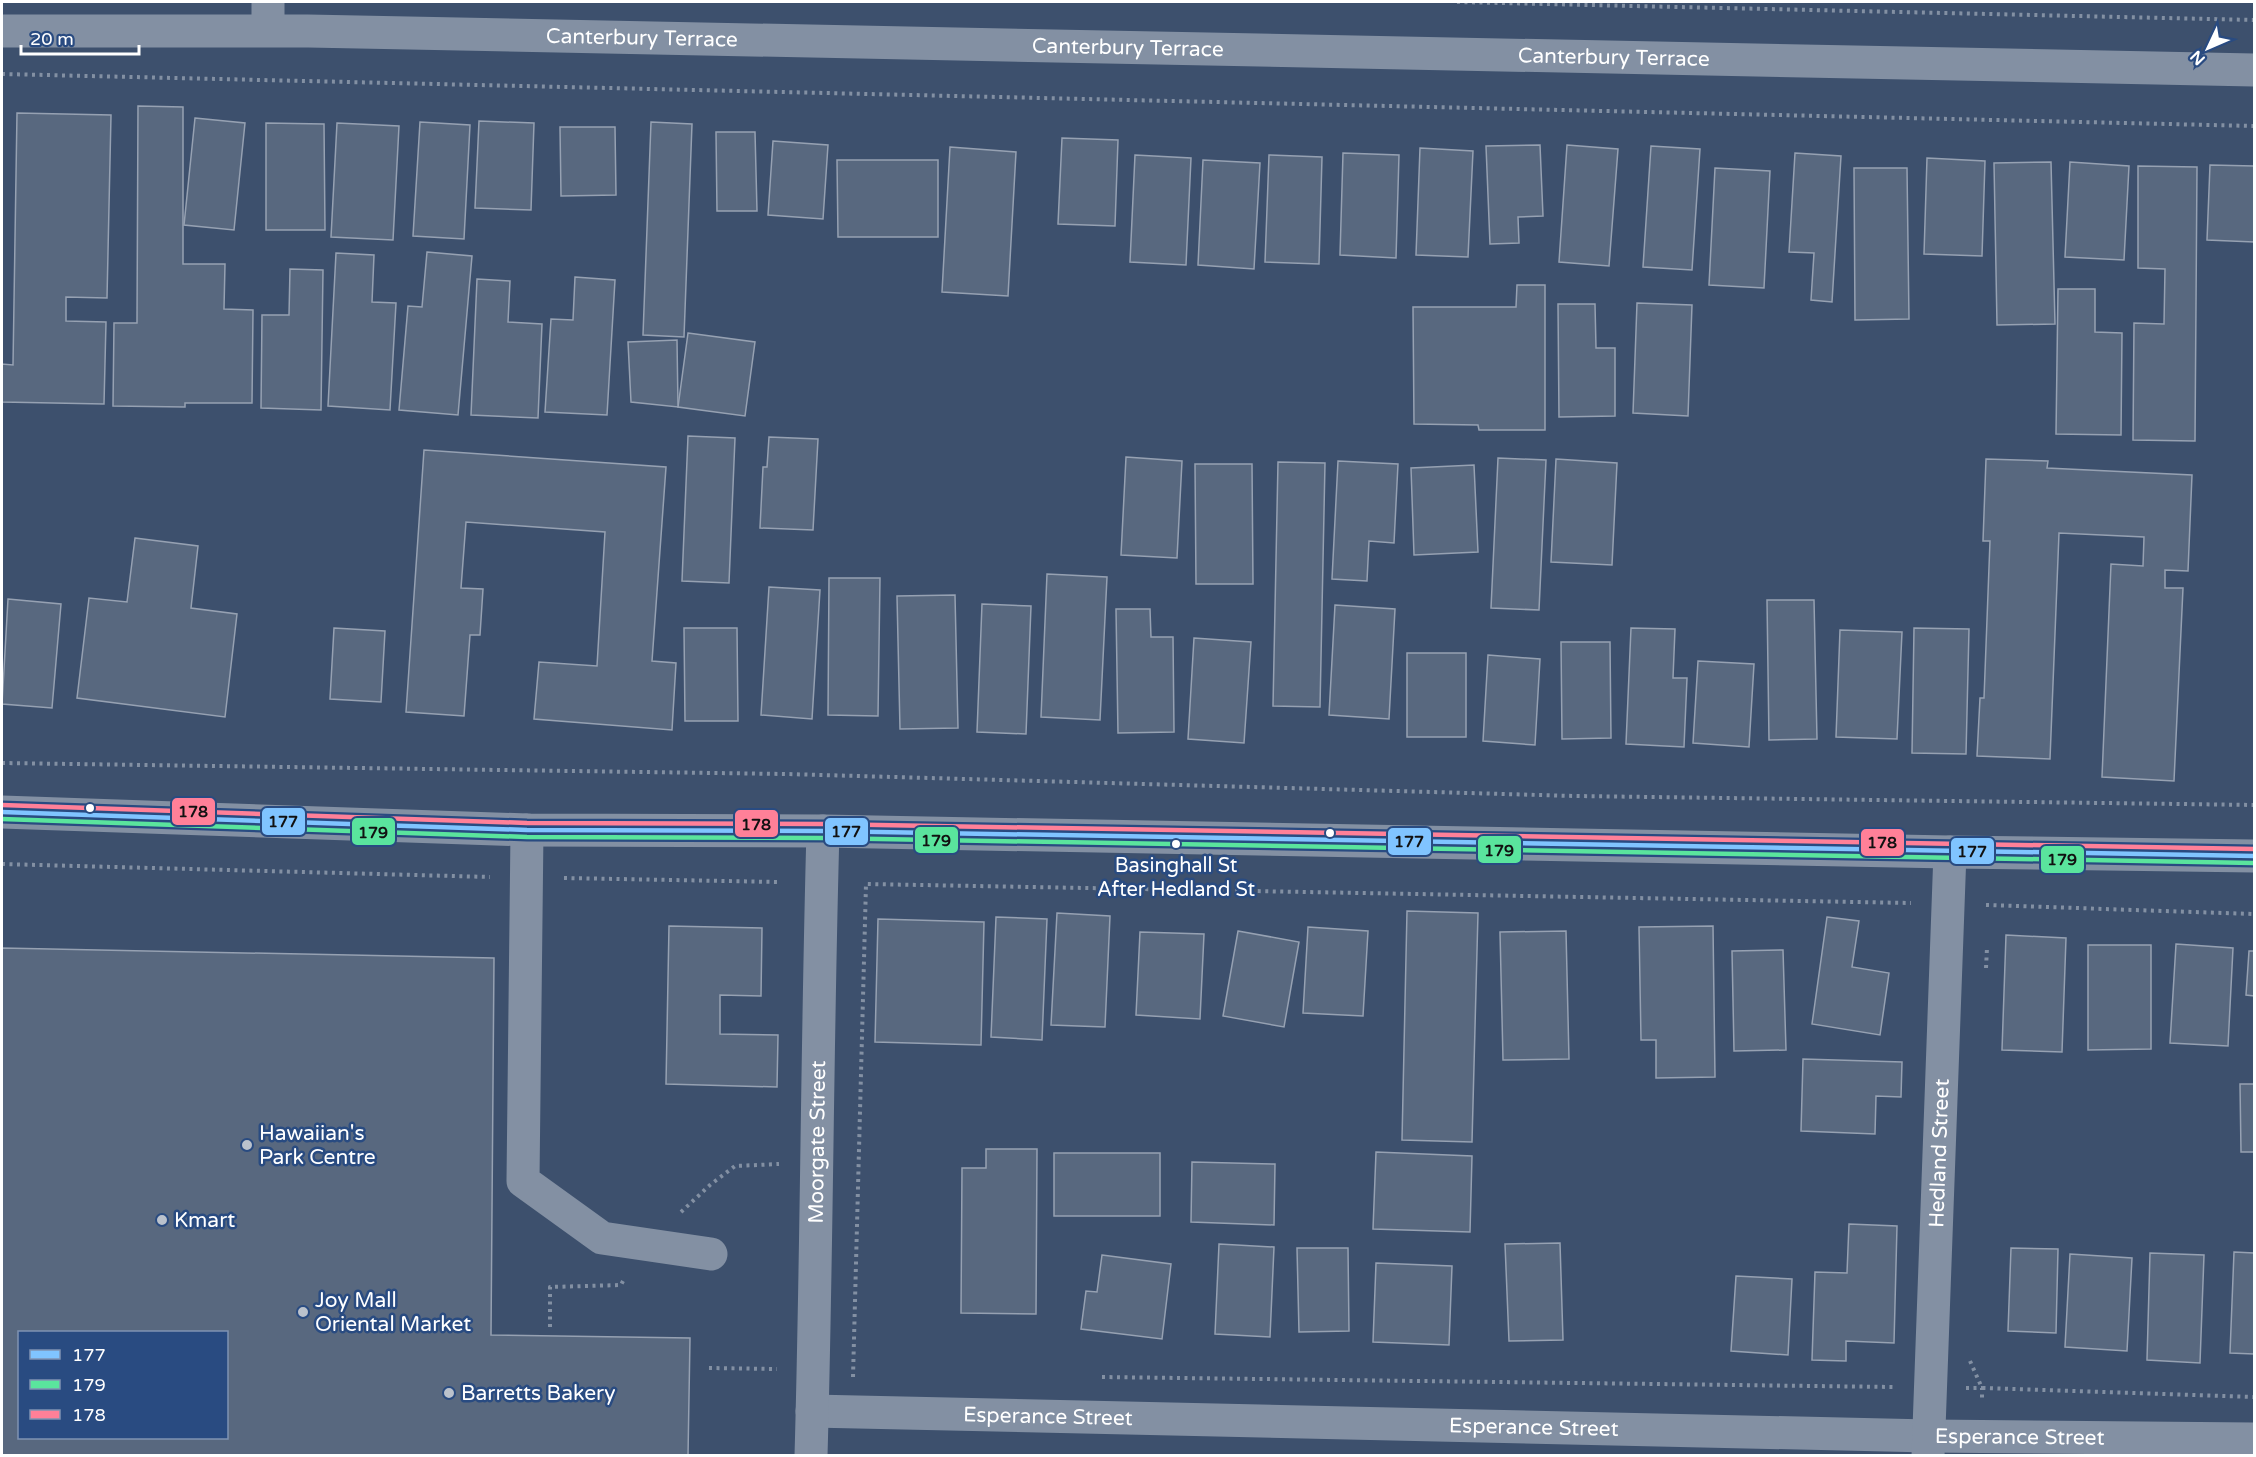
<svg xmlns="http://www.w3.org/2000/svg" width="2256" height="1457" viewBox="0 0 2256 1457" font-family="'Varela Round',sans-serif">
  <rect width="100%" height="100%" fill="#3d506d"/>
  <g fill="#58687f" stroke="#96a1b2" stroke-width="1.5" fill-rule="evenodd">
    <polygon points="138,106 183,107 183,264 225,264 224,309 253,310 252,403 185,403 185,407 113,406 114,323 137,323"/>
    <polygon points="17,113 111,115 107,298 66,297 66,321 106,322 104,404 2,402 2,364 13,365"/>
    <polygon points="195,118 245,123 234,230 184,225"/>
    <polygon points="479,121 534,123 531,210 475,208"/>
    <polygon points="420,122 470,125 464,239 413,236"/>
    <polygon points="651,122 692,124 684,337 643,335"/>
    <polygon points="266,123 324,124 325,230 266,230"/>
    <polygon points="337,123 399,126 393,240 331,237"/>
    <polygon points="560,127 615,127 616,195 561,196"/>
    <polygon points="716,132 755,132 757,211 717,211"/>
    <polygon points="1062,138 1118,140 1115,226 1058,224"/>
    <polygon points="773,141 828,145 823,219 768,215"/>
    <polygon points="1540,145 1543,216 1518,217 1519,243 1490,244 1486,146"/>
    <polygon points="1567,145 1618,149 1609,266 1559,262"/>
    <polygon points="1651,146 1700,149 1692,270 1643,267"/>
    <polygon points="950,147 1016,152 1008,296 942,292"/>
    <polygon points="1420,148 1473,151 1468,257 1416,255"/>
    <polygon points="1343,153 1399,155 1396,258 1340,255"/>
    <polygon points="1795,153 1841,156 1832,302 1811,300 1814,253 1789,252"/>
    <polygon points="1135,155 1191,158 1186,265 1130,262"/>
    <polygon points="1269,155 1322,157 1319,264 1265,262"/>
    <polygon points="1927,158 1985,161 1982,256 1924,254"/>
    <polygon points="837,160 938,160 938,237 838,237"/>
    <polygon points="1203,160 1260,163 1254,269 1198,265"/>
    <polygon points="2051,162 2055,324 1997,325 1994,163"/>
    <polygon points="2070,162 2129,166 2124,260 2065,257"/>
    <polygon points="2210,165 2254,166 2254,242 2207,240"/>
    <polygon points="2138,166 2197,167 2195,441 2133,440 2134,323 2164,324 2165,269 2138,268"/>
    <polygon points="1715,168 1770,171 1764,288 1709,285"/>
    <polygon points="1854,168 1907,168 1909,319 1855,320"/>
    <polygon points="427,252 472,256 458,415 399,410 408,306 422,307"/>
    <polygon points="336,253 374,255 372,302 396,303 390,410 328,406"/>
    <polygon points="290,269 323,270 321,410 261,408 262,315 289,315"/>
    <polygon points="575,277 615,280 607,415 545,412 551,319 573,320"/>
    <polygon points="477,279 510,281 508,322 542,324 538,418 471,415"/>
    <polygon points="1517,285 1545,285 1545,430 1479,430 1478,425 1414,424 1413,307 1516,307"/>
    <polygon points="2058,289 2095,289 2095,332 2122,333 2121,435 2056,434"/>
    <polygon points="1637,303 1692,305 1688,416 1633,413"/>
    <polygon points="1558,304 1595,304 1596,348 1615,348 1615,416 1559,417"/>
    <polygon points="688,333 755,342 745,416 678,407"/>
    <polygon points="677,340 678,407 631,402 628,342"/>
    <polygon points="688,436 735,438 729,583 682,581"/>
    <polygon points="769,437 818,439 813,530 760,528 763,467 767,467"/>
    <polygon points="424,450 666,467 652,661 676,663 672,730 534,719 539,662 597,666 605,532 466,522 461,588 483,589 480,635 470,635 464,716 406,712"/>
    <polygon points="1126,457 1182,461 1177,558 1121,555"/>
    <polygon points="1498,458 1546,460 1539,610 1491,608"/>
    <polygon points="1556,459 1617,463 1612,565 1551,562"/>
    <polygon points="1986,459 2048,461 2047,468 2192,475 2188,571 2165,570 2165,588 2183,588 2174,781 2102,777 2111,564 2143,566 2144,537 2059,533 2050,759 1977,756 1980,698 1984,698 1990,541 1983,541"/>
    <polygon points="1338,461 1398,464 1394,543 1369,541 1367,581 1332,579"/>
    <polygon points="1278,462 1325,463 1320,707 1273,706"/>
    <polygon points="1195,464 1252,464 1253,584 1196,584"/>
    <polygon points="1474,465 1478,552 1414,555 1411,468"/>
    <polygon points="135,538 198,546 191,608 237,614 225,717 77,698 89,598 127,602"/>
    <polygon points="1047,574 1107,577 1100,720 1041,717"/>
    <polygon points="829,578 880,578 878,716 828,715"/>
    <polygon points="769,587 820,590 812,719 761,715"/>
    <polygon points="955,595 958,728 900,729 897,596"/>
    <polygon points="8,599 61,604 52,708 2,704"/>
    <polygon points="1767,600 1814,600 1817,739 1769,740"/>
    <polygon points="982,604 1031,606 1026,734 977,732"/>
    <polygon points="1335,605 1395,609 1389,719 1329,715"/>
    <polygon points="1116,609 1150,609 1151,637 1173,637 1174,732 1118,733"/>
    <polygon points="334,628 385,631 381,702 330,699"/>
    <polygon points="684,628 737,628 738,721 685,721"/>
    <polygon points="1631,628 1675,629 1673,678 1687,678 1684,747 1626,744"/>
    <polygon points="1914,628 1969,629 1966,754 1912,753"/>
    <polygon points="1840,630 1902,632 1897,739 1836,737"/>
    <polygon points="1194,638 1251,642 1244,743 1188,739"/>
    <polygon points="1561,642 1610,642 1611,738 1562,739"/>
    <rect x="1407" y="653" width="59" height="84"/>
    <polygon points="1488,655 1540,659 1535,745 1483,741"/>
    <polygon points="1698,661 1754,664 1749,747 1693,743"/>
    <polygon points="1407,911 1478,913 1472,1142 1402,1140"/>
    <polygon points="1057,913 1110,916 1105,1027 1051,1025"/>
    <polygon points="996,917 1047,919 1042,1040 991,1037"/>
    <polygon points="1827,917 1859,921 1852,967 1889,973 1880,1035 1812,1024"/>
    <polygon points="878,919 984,922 981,1045 875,1042"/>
    <polygon points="669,926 762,928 761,996 720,995 720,1034 778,1035 777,1087 666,1084"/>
    <polygon points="1713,926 1715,1077 1656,1078 1656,1040 1641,1040 1639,927"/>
    <polygon points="1308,927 1368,931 1363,1016 1303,1013"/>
    <polygon points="1238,931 1299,942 1284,1027 1223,1016"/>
    <polygon points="1566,931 1569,1059 1503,1060 1500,932"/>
    <polygon points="1140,932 1204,934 1200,1019 1136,1015"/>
    <polygon points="2006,935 2066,938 2062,1052 2002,1050"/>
    <polygon points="2176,944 2233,948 2228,1046 2170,1043"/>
    <polygon points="2088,945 2151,945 2151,1049 2088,1050"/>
    <path d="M2,948L494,958L491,1335L690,1338L688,1456H2ZM20,1332H226V1438H20Z"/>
    <polygon points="1783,950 1786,1050 1734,1051 1732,951"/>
    <polygon points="2249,951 2254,951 2254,996 2246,995"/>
    <polygon points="1803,1059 1902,1062 1901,1097 1876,1096 1875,1134 1801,1131"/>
    <polygon points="2240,1084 2254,1084 2254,1152 2241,1152"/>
    <polygon points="986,1149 1037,1149 1036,1314 961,1313 962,1168 986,1168"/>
    <polygon points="1376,1152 1472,1156 1470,1232 1373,1229"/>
    <rect x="1054" y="1153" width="106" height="63"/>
    <polygon points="1192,1162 1275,1164 1274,1225 1191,1222"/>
    <polygon points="1849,1224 1897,1226 1894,1343 1846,1341 1846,1361 1812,1360 1815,1272 1847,1273"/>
    <polygon points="1560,1243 1563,1340 1509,1341 1505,1244"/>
    <polygon points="1219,1244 1274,1247 1270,1337 1215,1334"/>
    <polygon points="1297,1248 1348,1248 1349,1331 1299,1332"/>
    <polygon points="2011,1248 2058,1249 2056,1333 2008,1331"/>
    <polygon points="2234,1252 2254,1253 2254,1354 2230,1353"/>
    <polygon points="2150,1253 2204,1255 2200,1363 2147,1360"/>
    <polygon points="2070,1254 2132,1258 2127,1351 2065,1347"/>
    <polygon points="1102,1255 1171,1264 1162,1339 1081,1329 1086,1291 1097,1292"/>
    <polygon points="1376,1263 1452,1266 1449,1345 1373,1342"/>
    <polygon points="1736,1276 1792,1279 1788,1355 1731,1351"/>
  </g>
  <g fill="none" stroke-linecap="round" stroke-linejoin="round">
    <g stroke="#8390a3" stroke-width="4" stroke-dasharray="3 4.5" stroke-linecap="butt">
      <polyline points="1457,2 2254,20"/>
      <polyline points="2,74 2254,126"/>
      <polyline points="2,763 786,774 1575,796 2254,805"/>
      <polyline points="2,864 490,877"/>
      <polyline points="564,878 779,882"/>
      <polyline points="1986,905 2254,914"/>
      <polyline points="1986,968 1987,948"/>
      <polyline points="681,1212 710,1185 735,1166 779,1164"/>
      <polyline points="550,1327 550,1287 621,1285 624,1279"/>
      <polyline points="1970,1361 1982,1388 2254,1397"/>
      <polyline points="709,1368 777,1369"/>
      <polyline points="853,1377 866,884 1911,903"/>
      <polyline points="1102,1377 1893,1387"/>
      <polyline points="1966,1388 1982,1388 1982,1400"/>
    </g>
    <g stroke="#8390a3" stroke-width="33">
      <polyline points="268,30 268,2"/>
      <path id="s1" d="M2,31H308L2254,70"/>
      <polyline points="2,812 527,830 823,831 1950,852 2254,856"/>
      <polyline points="527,830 523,1181 602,1238 711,1254"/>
      <path id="s2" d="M812,1411L1929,1436L2254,1439"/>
      <path id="s3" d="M811,1456C817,1247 817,1039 823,831"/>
      <path id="s4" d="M1928,1456L1950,852"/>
    </g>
    <defs>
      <polyline id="bus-1" points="2,812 527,830 823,831 2254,856"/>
      <polyline id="bus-2" points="2,819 527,837 823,838 2254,863"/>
      <polyline id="bus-3" points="2,805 527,823 823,824 2254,849"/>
    </defs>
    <use href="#bus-1" stroke="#294b81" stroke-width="9"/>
    <use href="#bus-2" stroke="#294b81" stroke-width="9"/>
    <use href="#bus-3" stroke="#294b81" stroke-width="9"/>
    <use href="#bus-1" stroke="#80c4ff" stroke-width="4.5"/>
    <use href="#bus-2" stroke="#5ae49d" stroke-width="4.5"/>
    <use href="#bus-3" stroke="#ff8098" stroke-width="4.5"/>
  </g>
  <g fill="#fff" stroke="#294b81" stroke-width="2">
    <circle cx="90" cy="808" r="5"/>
    <circle cx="1330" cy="833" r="5"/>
    <circle cx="1176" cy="844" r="5"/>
  </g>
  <g fill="#bbc2cc" stroke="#294b81" stroke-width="2">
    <circle cx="247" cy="1145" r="6"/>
    <circle cx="162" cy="1220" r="6"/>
    <circle cx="303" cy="1312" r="6"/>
    <circle cx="449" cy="1393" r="6"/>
  </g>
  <g text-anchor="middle" stroke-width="5" stroke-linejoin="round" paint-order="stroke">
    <g font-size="20" fill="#fff" stroke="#294b81">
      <text x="1176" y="872">Basinghall St<tspan x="1176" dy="24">After Hedland St</tspan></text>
    </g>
    <g font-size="21" fill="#fff" stroke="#294b81">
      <text dy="7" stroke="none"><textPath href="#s1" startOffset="640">Canterbury Terrace</textPath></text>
      <text dy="7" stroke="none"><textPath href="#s1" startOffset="1126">Canterbury Terrace</textPath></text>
      <text dy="7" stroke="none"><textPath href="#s1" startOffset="1612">Canterbury Terrace</textPath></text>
      <text dy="7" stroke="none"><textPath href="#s3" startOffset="314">Moorgate Street</textPath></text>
      <text dy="7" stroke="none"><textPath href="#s4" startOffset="303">Hedland Street</textPath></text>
      <text dy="7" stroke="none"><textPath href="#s2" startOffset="236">Esperance Street</textPath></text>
      <text dy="7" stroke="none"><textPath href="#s2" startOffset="722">Esperance Street</textPath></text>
      <text dy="7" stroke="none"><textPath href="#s2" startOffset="1208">Esperance Street</textPath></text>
    </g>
    <g font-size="21" fill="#fff" stroke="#294b81" text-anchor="start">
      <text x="259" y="1140">Hawaiian's<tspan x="259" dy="24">Park Centre</tspan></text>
      <text x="174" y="1227">Kmart</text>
      <text x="315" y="1307">Joy Mall<tspan x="315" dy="24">Oriental Market</tspan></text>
      <text x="461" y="1400">Barretts Bakery</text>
    </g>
  </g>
  <g stroke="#294b81" stroke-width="2">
    <rect x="171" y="797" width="45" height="29" rx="6" fill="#ff8098"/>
    <rect x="261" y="807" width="45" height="29" rx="6" fill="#80c4ff"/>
    <rect x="734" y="809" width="45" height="29" rx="6" fill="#ff8098"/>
    <rect x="824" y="817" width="45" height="29" rx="6" fill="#80c4ff"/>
    <rect x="351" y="817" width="45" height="29" rx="6" fill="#5ae49d"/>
    <rect x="914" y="826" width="45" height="28" rx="6" fill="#5ae49d"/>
    <rect x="1387" y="827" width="45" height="29" rx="6" fill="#80c4ff"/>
    <rect x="1860" y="828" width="45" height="29" rx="6" fill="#ff8098"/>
    <rect x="1477" y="835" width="45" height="29" rx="6" fill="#5ae49d"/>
    <rect x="1950" y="837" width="45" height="28" rx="6" fill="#80c4ff"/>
    <rect x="2040" y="845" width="45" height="29" rx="6" fill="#5ae49d"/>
  </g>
  <g font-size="16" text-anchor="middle" font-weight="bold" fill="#111">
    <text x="193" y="817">178</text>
    <text x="283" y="827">177</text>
    <text x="756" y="830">178</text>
    <text x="846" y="837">177</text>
    <text x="373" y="838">179</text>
    <text x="936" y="846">179</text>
    <text x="1409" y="847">177</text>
    <text x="1882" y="848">178</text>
    <text x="1499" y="856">179</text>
    <text x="1972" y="857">177</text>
    <text x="2062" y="865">179</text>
  </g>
  <rect width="2256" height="1457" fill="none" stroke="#ffffff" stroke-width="6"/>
  <rect x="18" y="1331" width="210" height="108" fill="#294b81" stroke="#7f93b3" stroke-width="1.5"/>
  <rect x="30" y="1350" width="30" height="9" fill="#80c4ff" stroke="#7f93b3" stroke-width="1.5"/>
  <text x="72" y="1361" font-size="18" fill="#ffffff">177</text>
  <rect x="30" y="1380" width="30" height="9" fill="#5ae49d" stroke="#7f93b3" stroke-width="1.5"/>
  <text x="72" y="1391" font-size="18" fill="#ffffff">179</text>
  <rect x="30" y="1410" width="30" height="9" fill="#ff8098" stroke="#7f93b3" stroke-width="1.5"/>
  <text x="72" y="1421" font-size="18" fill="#ffffff">178</text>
  <g transform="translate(2208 48) rotate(226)" stroke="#294b81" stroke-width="4.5" paint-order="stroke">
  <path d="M0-4.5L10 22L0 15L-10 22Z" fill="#ffffff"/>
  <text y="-9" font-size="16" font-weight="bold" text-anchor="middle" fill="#ffffff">N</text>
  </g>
  <path d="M21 45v9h118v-9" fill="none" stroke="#ffffff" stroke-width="3"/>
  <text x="30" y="45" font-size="18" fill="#ffffff" stroke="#294b81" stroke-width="4.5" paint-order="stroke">20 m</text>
</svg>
